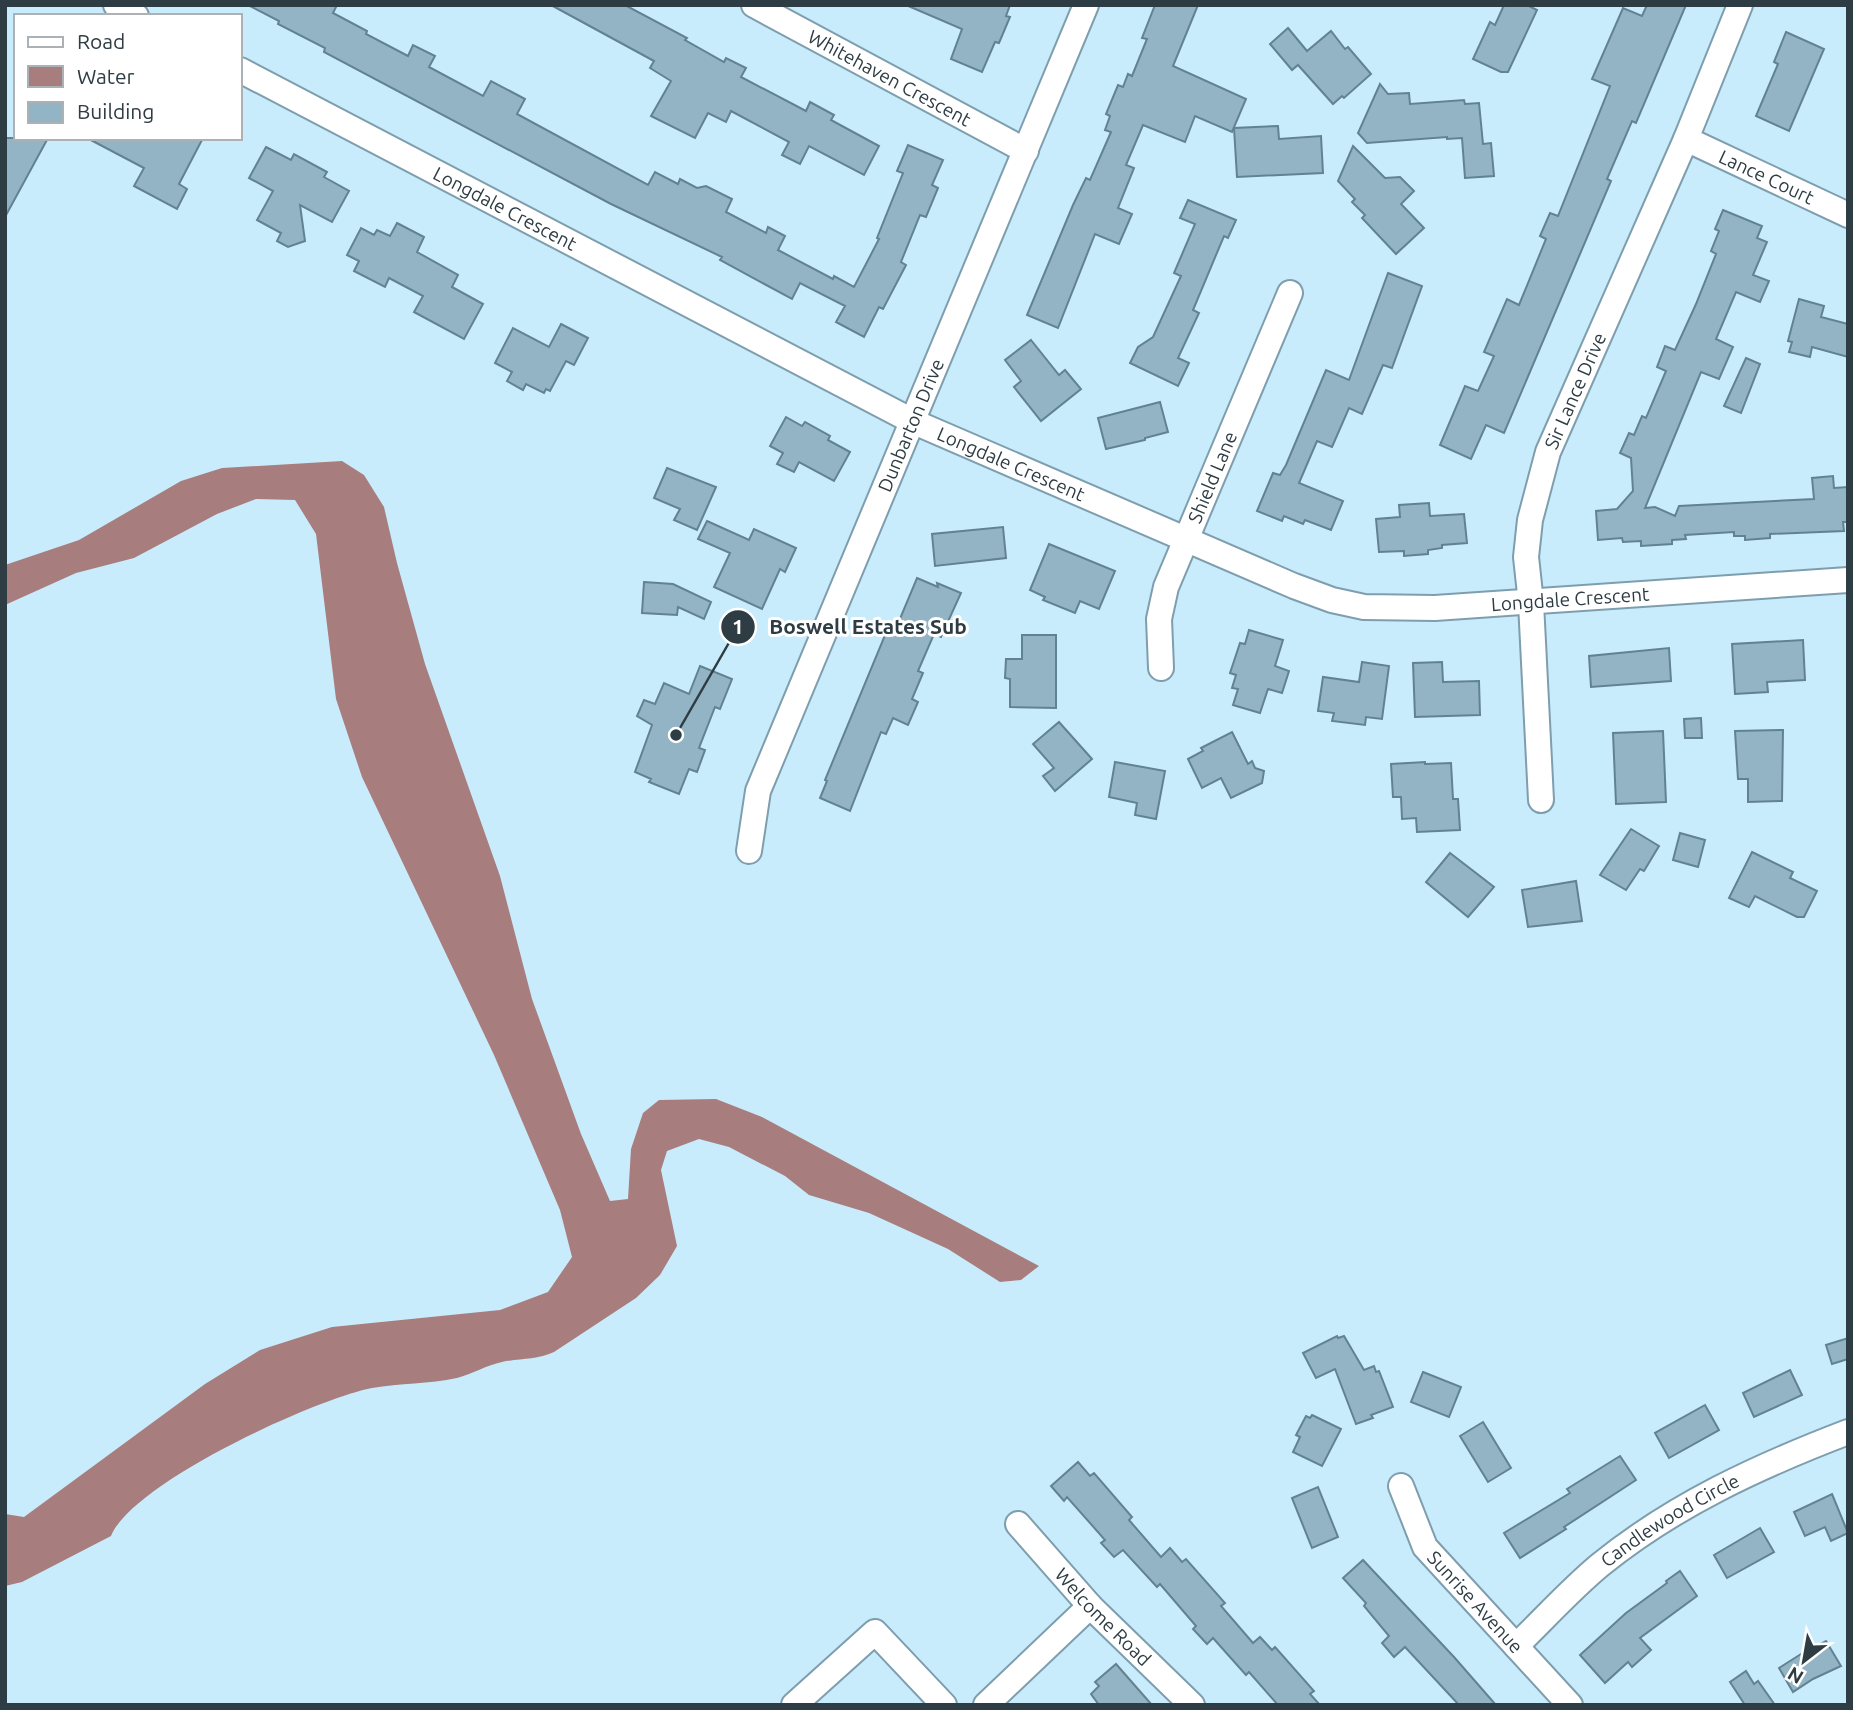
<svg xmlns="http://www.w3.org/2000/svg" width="1853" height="1710" viewBox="0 0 1853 1710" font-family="Ubuntu,sans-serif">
  <rect width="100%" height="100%" fill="#c9ecfc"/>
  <path fill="#a87d7e" d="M342,461L364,475L384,507L397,563L425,664L500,876L532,999L581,1134L610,1201L628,1199L631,1149L643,1113L659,1100L716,1099L762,1117L1039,1266L1021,1280L1000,1282L948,1249L869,1213L809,1195L785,1176L729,1147L699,1139L667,1151L661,1170L677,1246L660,1275L636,1298L554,1352C537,1360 521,1358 502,1362C487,1365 472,1374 457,1378C429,1384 400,1383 372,1388C315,1399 132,1483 111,1536L22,1582L5,1586V1514L24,1517L205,1384L260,1350L332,1327L500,1310L548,1292L572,1257L560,1210L494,1055L362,777L336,699L316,534L295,500L256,499L217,514L134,558L76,573L5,605V565L79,540L181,481L222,468Z"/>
  <g fill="#93b4c4" stroke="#638291" stroke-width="2">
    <polygon points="248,5 337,5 333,13 367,31 366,34 408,56 413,45 435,56 429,67 483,96 491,81 525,99 517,114 648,185 655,172 678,184 680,179 697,188 706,186 732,199 726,212 766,233 768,227 785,236 778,250 833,279 834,276 854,287 879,239 877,238 903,173 897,171 908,145 943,160 932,185 938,188 926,217 920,215 901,262 906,265 883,309 879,307 864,337 836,322 845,306 800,283 792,299 720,260 722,257 611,204 324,52 325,48 278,24 279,21"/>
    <polygon points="551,5 625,5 687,38 685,40 724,62 726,58 746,68 741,77 806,111 810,102 834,115 831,120 879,146 864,175 809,146 800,164 782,155 789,142 731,111 726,122 708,113 695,138 651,116 671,81 650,68 654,61"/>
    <polygon points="906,5 1010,5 1006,16 1010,17 999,43 995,42 982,72 951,59 962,29"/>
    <polygon points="1155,5 1198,5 1173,66 1246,99 1232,132 1195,116 1185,142 1143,125 1126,165 1134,168 1118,208 1132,214 1119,244 1095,234 1058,328 1027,315 1073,205 1086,178 1090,180 1111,132 1105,130 1110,116 1106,114 1118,85 1123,87 1128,74 1132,76 1147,39 1142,38"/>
    <polygon points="1504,5 1527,5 1537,10 1508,72 1501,72 1473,59 1490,22 1495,25"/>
    <polygon points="1647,5 1686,5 1636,123 1632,121 1607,179 1611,181 1504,433 1486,425 1471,459 1440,445 1465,386 1478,391 1494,356 1484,352 1507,299 1519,305 1546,239 1540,236 1550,213 1558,216 1610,86 1592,79 1623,8 1642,16"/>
    <polygon points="1288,28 1307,51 1331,31 1345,49 1348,47 1371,74 1344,98 1342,96 1333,104 1298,65 1292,70 1270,44"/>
    <polygon points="1786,32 1824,49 1789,131 1756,116 1778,64 1774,62"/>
    <polygon points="1380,84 1388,94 1409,93 1410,104 1464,100 1465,104 1479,103 1483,144 1491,143 1494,176 1465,178 1462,138 1447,139 1447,137 1367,143 1358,133"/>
    <polygon points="1278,126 1279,139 1321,136 1323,173 1237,177 1234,128"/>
    <polygon points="5,138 48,138 5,217"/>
    <polygon points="87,138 203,138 179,184 187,189 177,209 134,186 144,168"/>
    <polygon points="1353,146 1385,178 1400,177 1414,191 1401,204 1424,228 1396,254 1362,218 1365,215 1352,202 1355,199 1338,181"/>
    <polygon points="266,147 291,160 294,154 327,172 324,177 349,191 332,222 300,205 305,241 288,247 277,241 281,233 257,220 273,191 249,178"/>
    <polygon points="1188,200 1236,220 1228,238 1224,236 1193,310 1199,313 1178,358 1189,363 1178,386 1130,363 1138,347 1153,337 1181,276 1174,273 1195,224 1180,218"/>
    <polygon points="1723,210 1762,226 1757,238 1767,242 1753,275 1769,281 1760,302 1736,292 1716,339 1733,347 1719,379 1701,372 1645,508 1655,507 1675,516 1679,506 1814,499 1812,478 1833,476 1834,488 1848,487 1848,522 1843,522 1844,531 1770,534 1770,538 1745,540 1745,536 1734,536 1734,532 1685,535 1686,539 1672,540 1672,544 1641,546 1641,541 1623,542 1622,538 1598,540 1596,511 1617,509 1633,491 1631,458 1620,453 1629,433 1634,435 1642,416 1646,418 1666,371 1657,367 1665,346 1675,350 1696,304 1716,254 1711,251 1719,231 1715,229"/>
    <polygon points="397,223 424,237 417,252 458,275 452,287 483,304 464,339 414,312 423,296 389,278 385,287 354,271 359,261 347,255 361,228 374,235 377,230 390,236"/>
    <polygon points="1388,273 1422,286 1392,368 1383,365 1362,414 1349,408 1332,447 1317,441 1299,483 1343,501 1331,530 1305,520 1303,524 1284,516 1282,521 1257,511 1273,473 1280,475 1286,465 1326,370 1349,380"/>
    <polygon points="1799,299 1824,306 1821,317 1848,324 1848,357 1812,347 1810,357 1789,352 1792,342 1788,341"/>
    <polygon points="561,324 588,338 574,365 566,361 550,391 546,389 544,393 526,384 523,390 507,381 512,372 495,363 513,328 549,347"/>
    <polygon points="1031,340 1059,375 1065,370 1081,389 1041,421 1014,387 1021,381 1005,360"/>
    <polygon points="1746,358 1760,364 1741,413 1724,406"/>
    <polygon points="1160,402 1168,432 1145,438 1145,440 1106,449 1098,418"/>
    <polygon points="786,417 802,426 805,422 830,436 828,440 850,452 834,481 799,462 794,472 777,464 783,453 770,446"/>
    <polygon points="667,468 716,487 697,530 674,520 680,509 654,498"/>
    <polygon points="1429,503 1430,516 1464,514 1467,543 1442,545 1442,548 1428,550 1428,554 1404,556 1404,551 1379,552 1376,519 1400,517 1399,505"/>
    <polygon points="707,521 749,540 754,529 796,548 785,572 780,569 762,609 714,587 730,553 698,539"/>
    <polygon points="1003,527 1006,558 935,566 932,534"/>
    <polygon points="1049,544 1115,571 1099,609 1080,601 1075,613 1043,600 1045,597 1030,590"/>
    <polygon points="917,578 938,587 937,583 961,593 941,637 934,634 918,671 923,673 912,699 918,702 908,725 893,718 886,734 881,732 850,811 820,798 827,781 825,780 890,623 897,626"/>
    <polygon points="644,582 673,584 711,602 704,619 678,607 677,615 642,613"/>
    <polygon points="1249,630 1283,640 1275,666 1289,671 1282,693 1268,689 1260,713 1233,705 1238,689 1232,688 1236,675 1230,673 1240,643 1245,644"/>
    <polygon points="1022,635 1056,635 1056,708 1010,707 1010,679 1005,678 1006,659 1022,659"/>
    <polygon points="1803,640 1805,680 1767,682 1768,692 1735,694 1732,644"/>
    <polygon points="1669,648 1671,681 1591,687 1589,656"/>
    <polygon points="1362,662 1389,666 1382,719 1366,717 1365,725 1332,721 1334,713 1318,711 1323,677 1359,682"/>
    <polygon points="1442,662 1443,682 1479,681 1480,715 1415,717 1413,663"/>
    <polygon points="700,666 732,679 720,709 715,707 699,748 705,750 697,772 689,769 679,794 649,782 651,779 635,772 652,725 637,716 644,700 655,704 664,683 689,694"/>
    <polygon points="1701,718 1702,738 1685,738 1684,719"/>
    <polygon points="1059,722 1092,759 1055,791 1043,776 1054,768 1033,744"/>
    <polygon points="1783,730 1782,801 1748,802 1748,779 1738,779 1735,731"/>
    <polygon points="1663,731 1666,802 1616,804 1613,733"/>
    <polygon points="1232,732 1248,764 1252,761 1255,768 1264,771 1262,783 1231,798 1221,778 1202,788 1188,759 1203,751 1201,748"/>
    <polygon points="1115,762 1165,771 1156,819 1135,815 1137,803 1109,797"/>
    <polygon points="1425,762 1425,764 1451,763 1453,799 1458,799 1460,830 1417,832 1416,818 1402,819 1401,797 1393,797 1391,764"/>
    <polygon points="1631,829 1659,846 1644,871 1640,869 1626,890 1600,875"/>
    <polygon points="1680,833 1705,840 1698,867 1673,860"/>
    <polygon points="1752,852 1793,872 1790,878 1817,891 1804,917 1797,917 1755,896 1749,907 1729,898"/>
    <polygon points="1450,853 1494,887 1468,917 1426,882"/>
    <polygon points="1576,881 1582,921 1528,927 1522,890"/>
    <polygon points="1337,1336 1338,1338 1344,1336 1364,1370 1374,1366 1376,1372 1379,1371 1393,1407 1371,1415 1373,1418 1356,1424 1335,1369 1316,1378 1303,1353"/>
    <polygon points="1848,1338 1848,1359 1832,1364 1826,1345"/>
    <polygon points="1790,1370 1802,1395 1754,1417 1743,1393"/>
    <polygon points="1423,1372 1461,1387 1449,1417 1411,1402"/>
    <polygon points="1705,1405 1719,1430 1669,1458 1655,1433"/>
    <polygon points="1312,1415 1341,1429 1322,1466 1293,1452 1300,1437 1296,1435 1306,1416 1310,1418"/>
    <polygon points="1483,1422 1511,1468 1488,1482 1460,1436"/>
    <polygon points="1620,1456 1636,1480 1564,1527 1566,1529 1520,1558 1504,1533 1570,1493 1567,1489"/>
    <polygon points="1078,1462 1090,1476 1094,1473 1132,1517 1129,1520 1161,1557 1170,1548 1182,1562 1186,1559 1225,1603 1221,1606 1253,1643 1260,1637 1272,1650 1275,1647 1314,1691 1310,1694 1320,1705 1278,1705 1249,1672 1246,1675 1213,1638 1207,1644 1193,1629 1196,1626 1160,1584 1157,1587 1123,1550 1114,1557 1101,1543 1105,1540 1067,1497 1064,1501 1051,1486"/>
    <polygon points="1318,1487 1338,1537 1312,1548 1292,1498"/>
    <polygon points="1832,1494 1848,1533 1831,1541 1825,1527 1805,1536 1794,1512"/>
    <polygon points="1760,1528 1774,1552 1727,1578 1714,1555"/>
    <polygon points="1363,1560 1454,1657 1496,1705 1459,1705 1405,1647 1394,1657 1382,1643 1389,1636 1364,1606 1366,1603 1343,1578"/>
    <polygon points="1680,1571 1697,1596 1640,1638 1651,1650 1632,1667 1628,1662 1605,1683 1580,1655 1626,1613 1667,1583 1666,1581"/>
    <polygon points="1826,1641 1841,1666 1813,1679 1793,1692 1779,1668 1801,1654"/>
    <polygon points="1116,1664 1152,1705 1099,1705 1091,1694 1099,1686 1095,1682"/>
    <polygon points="1746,1671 1754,1684 1758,1681 1775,1705 1745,1705 1730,1682"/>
  </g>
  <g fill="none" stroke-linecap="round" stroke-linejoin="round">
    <defs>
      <g id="minor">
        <polyline points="116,5 136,16"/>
        <path id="s1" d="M754,5L1026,151"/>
        <path id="s2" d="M240,70L914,422L1294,586L1332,600L1364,607L1435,608L1848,580"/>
        <path id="s3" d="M1686,139L1848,215"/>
        <path id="s4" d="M1161,668L1159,619L1166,587L1290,293"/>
        <path id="s5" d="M1541,800L1531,603L1526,557L1530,520L1548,452L1686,139L1740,5"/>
        <path id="s6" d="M749,851L758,791L1086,5"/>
        <path id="s7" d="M1401,1486L1425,1547L1570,1705"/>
        <path id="s8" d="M1018,1524L1090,1606L1192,1705"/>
        <path id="s9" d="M1516,1646C1544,1619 1571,1589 1600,1565C1674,1505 1759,1466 1848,1432"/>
        <polyline points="794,1705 875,1632 944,1705"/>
        <polyline points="986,1705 1090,1606"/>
      </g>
    </defs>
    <use href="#minor" stroke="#7e9eae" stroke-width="28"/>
    <use href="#minor" stroke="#fff" stroke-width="24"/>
  </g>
  <g text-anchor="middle" stroke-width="6" stroke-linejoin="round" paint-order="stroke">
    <g font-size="19" fill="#2e3c43" stroke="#fff">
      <text dy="7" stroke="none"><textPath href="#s1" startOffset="154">Whitehaven Crescent</textPath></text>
      <text dy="7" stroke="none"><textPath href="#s3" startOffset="89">Lance Court</textPath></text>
      <text dy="7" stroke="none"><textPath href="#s2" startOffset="299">Longdale Crescent</textPath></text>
      <text dy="7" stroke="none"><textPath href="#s5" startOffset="418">Sir Lance Drive</textPath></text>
      <text dy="7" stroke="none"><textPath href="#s6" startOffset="457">Dunbarton Drive</textPath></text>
      <text dy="7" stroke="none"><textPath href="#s2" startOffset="866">Longdale Crescent</textPath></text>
      <text dy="7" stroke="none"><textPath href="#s4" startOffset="201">Shield Lane</textPath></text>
      <text dy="7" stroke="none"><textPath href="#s2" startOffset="1454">Longdale Crescent</textPath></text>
      <text dy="7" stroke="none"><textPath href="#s9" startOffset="200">Candlewood Circle</textPath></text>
      <text dy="7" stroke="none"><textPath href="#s7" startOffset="140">Sunrise Avenue</textPath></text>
      <text dy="7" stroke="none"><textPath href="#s8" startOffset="126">Welcome Road</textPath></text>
    </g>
  </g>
  <path fill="none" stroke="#2e3c43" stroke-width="2.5" d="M676 735L738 627"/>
  <g fill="#2e3c43" stroke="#fff" stroke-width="2.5">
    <circle cx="676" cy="735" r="7"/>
    <circle cx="738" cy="627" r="18"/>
  </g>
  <g font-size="21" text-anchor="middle" font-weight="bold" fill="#fff">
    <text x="738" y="634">1</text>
  </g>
  <g font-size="21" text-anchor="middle" font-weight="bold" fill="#2e3c43" stroke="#fff" stroke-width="6" stroke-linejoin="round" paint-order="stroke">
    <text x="868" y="634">Boswell Estates Sub</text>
  </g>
  <rect width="1853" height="1710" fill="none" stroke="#2e3c43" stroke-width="14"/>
  <rect x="14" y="14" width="228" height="126" fill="#ffffff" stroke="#abb1b4" stroke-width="2"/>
  <rect x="28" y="37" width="35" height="10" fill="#ffffff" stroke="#abb1b4" stroke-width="2"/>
  <text x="77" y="49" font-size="21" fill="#2e3c43">Road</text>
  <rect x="28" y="66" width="35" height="21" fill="#a87d7e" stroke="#abb1b4" stroke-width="2"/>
  <text x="77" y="84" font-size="21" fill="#2e3c43">Water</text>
  <rect x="28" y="102" width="35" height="21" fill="#93b4c4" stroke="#abb1b4" stroke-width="2"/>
  <text x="77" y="119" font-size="21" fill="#2e3c43">Building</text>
  <g transform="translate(1804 1661) rotate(211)" stroke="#ffffff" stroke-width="5" paint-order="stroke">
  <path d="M0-5L12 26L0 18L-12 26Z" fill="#2e3c43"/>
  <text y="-10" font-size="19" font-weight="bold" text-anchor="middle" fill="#2e3c43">N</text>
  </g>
</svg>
